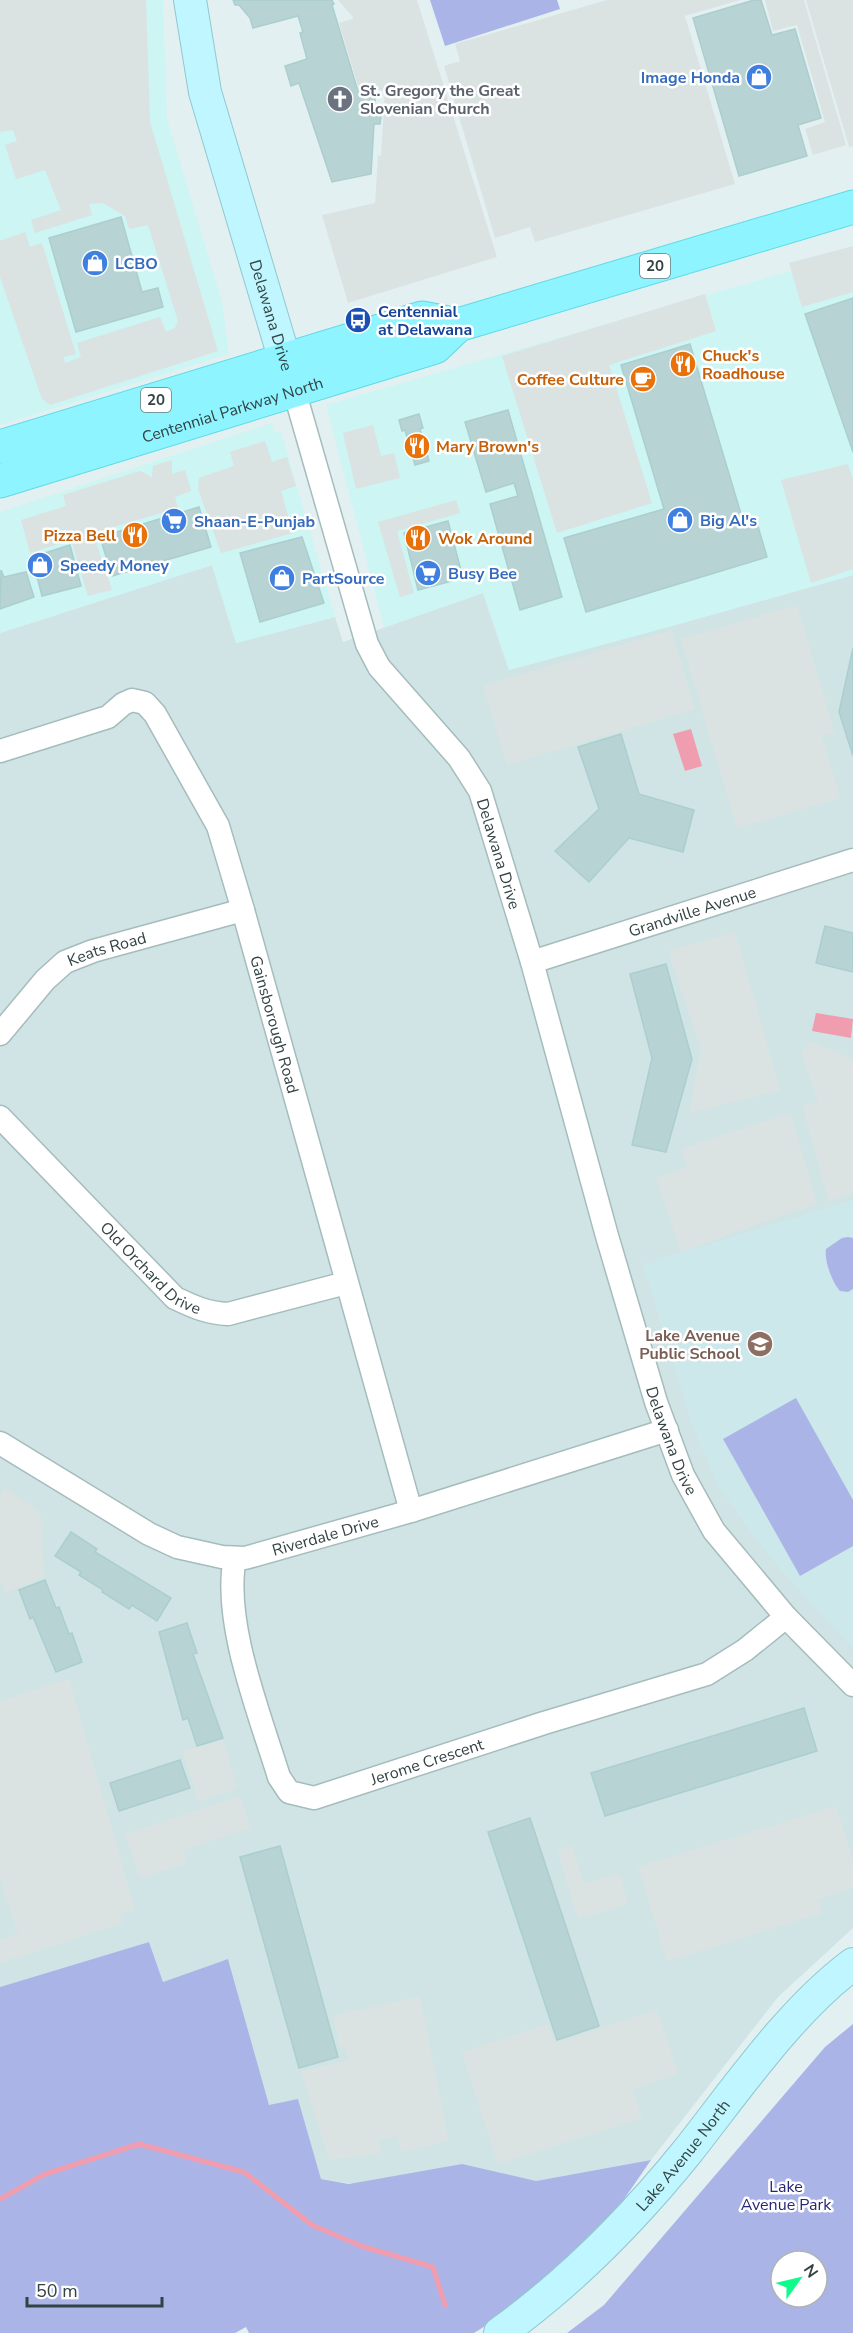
<svg xmlns="http://www.w3.org/2000/svg" width="853" height="2333" viewBox="0 0 853 2333" font-family="'Nunito Sans',sans-serif">
  <rect width="100%" height="100%" fill="#e3f0f2"/>
  <polygon fill="#d0e4e6" points="212,565 236,643 335,617 343,642 483,593 509,670 679,624 853,575 853,1928 778,1997 651,2160 444,2198 321,2179 298,2100 269,2106 228,1959 163,1982 149,1942 0,1987 0,633"/>
  <g fill="#ccf5f3">
    <polygon points="0,0 163,0 167,119 222,302 229,354 0,425"/>
    <polygon points="853,253 853,575 679,624 509,670 483,593 384,627 326,405"/>
    <polygon points="272,423 275,433 281,432 335,617 236,643 212,565 0,633 0,512"/>
  </g>
  <polygon fill="#cce8eb" points="853,1200 853,1648 782,1571 746,1525 719,1487 692,1424 643,1264"/>
  <g fill="#aab4e7" fill-rule="evenodd">
    <polygon points="430,0 557,0 560,9 445,46"/>
    <path d="M848,1237L853,1238V1289L848,1292L840,1291C832,1282 824,1261 826,1249L842,1238Z"/>
    <polygon points="796,1398 853,1500 853,1546 800,1576 723,1439"/>
    <polygon points="149,1942 163,1982 228,1959 269,2105 298,2099 321,2179 349,2184 462,2164 536,2181 651,2160 613,2215 504,2314 474,2333 249,2333 246,2327 235,2333 0,2333 0,1987"/>
    <path d="M853,2024V2333H567L604,2305L825,2047ZM781,2261H817V2297H781Z"/>
  </g>
  <g fill="#dbe2e2">
    <polygon points="0,0 146,0 150,122 218,351 50,405 42,399 0,277 0,241 25,232 30,247 42,243 76,354 64,357 65,363 81,357 77,343 160,317 166,332 175,328 178,321 148,225 129,229 125,216 103,203 89,204 92,215 35,233 31,220 61,210 45,170 16,179 5,145 17,141 13,130 0,132"/>
    <polygon points="338,0 417,0 497,257 348,303 322,215 375,203 378,155 381,156 385,91 358,86 339,23 352,19 353,17"/>
    <polygon points="607,0 740,0 685,16 735,184 535,242 530,227 495,238 444,66 460,61 455,44"/>
    <polygon points="765,0 804,0 846,145 813,155 805,129 825,122 797,25 773,31"/>
    <polygon points="806,0 853,0 853,146 849,147"/>
    <polygon points="853,246 853,292 802,307 789,263"/>
    <polygon points="705,294 716,331 609,365 652,503 557,533 502,356"/>
    <polygon points="373,425 381,456 394,453 400,478 356,489 343,433"/>
    <polygon points="265,441 272,462 287,457 296,486 281,491 293,533 221,553 198,489 199,478 234,466 230,452"/>
    <polygon points="172,460 172,474 185,470 191,491 175,497 178,508 93,533 112,590 88,596 71,540 30,553 21,520 66,506 63,495 140,471 152,477 153,466"/>
    <polygon points="848,464 853,480 853,569 811,583 781,480"/>
    <polygon points="456,500 460,513 397,531 414,593 400,597 378,522"/>
    <polygon points="797,605 834,732 822,736 840,798 737,828 681,639"/>
    <polygon points="671,630 695,709 507,765 483,686"/>
    <polygon points="735,932 780,1090 689,1113 701,1050 668,951"/>
    <polygon points="810,1041 853,1059 853,1194 829,1201 802,1106 818,1101 801,1053"/>
    <polygon points="790,1113 817,1203 681,1252 656,1178 687,1167 681,1149"/>
    <polygon points="5,1488 40,1512 44,1577 5,1593 0,1579 0,1495"/>
    <polygon points="69,1679 135,1910 120,1914 122,1923 0,1963 0,1939 18,1933 0,1878 0,1701"/>
    <polygon points="223,1740 237,1789 198,1801 183,1751"/>
    <polygon points="240,1796 250,1828 183,1850 187,1863 140,1878 125,1834"/>
    <polygon points="836,1806 853,1861 853,1888 818,1899 822,1913 667,1961 638,1867"/>
    <polygon points="572,1845 584,1884 620,1874 628,1904 578,1919 557,1850"/>
    <polygon points="420,1996 448,2140 402,2152 396,2136 380,2140 381,2153 329,2160 301,2071 348,2060 345,2047 340,2048 333,2016"/>
    <polygon points="657,2010 678,2074 633,2089 642,2118 498,2164 462,2052 548,2024 555,2043"/>
  </g>
  <g fill="#f09daf">
    <polygon points="691,729 702,766 685,771 673,734"/>
    <polygon points="816,1013 853,1019 851,1038 812,1031"/>
  </g>
  <g fill="none" stroke-linecap="round" stroke-linejoin="round">
    <polyline stroke="#f09daf" stroke-width="5" points="0,2199 45,2174 139,2144 244,2172 312,2225 361,2246 433,2267 445,2305"/>
  </g>
  <g fill="#b8d3d3" stroke="#abcece" stroke-width="1.5">
    <polygon points="233,0 332,0 334,4 332,5 357,88 375,91 375,108 382,109 380,124 374,124 371,174 332,182 299,83 291,86 285,66 307,59 300,33 303,32 298,16 253,28 250,18 239,5 235,5"/>
    <polygon points="754,0 761,0 772,35 795,29 821,118 798,125 807,156 739,176 693,18"/>
    <polygon points="121,217 142,292 158,288 163,307 76,332 49,238"/>
    <polygon points="853,298 853,452 805,314"/>
    <polygon points="690,344 745,527 757,523 767,557 586,612 564,538 664,509 621,365"/>
    <polygon points="508,410 562,597 520,610 490,504 518,496 514,483 486,492 465,422"/>
    <polygon points="419,414 423,428 420,429 429,461 415,465 405,430 402,431 399,420"/>
    <polygon points="199,507 211,547 112,576 100,537"/>
    <polygon points="448,521 463,578 418,590 404,533"/>
    <polygon points="302,537 324,603 260,622 240,553"/>
    <polygon points="70,545 81,586 42,596 32,557"/>
    <polygon points="1,570 4,577 26,572 34,597 0,609"/>
    <polygon points="853,648 853,756 839,712"/>
    <polygon points="621,734 639,794 694,810 683,852 629,838 589,882 555,851 599,809 578,747"/>
    <polygon points="825,926 853,933 853,972 816,963"/>
    <polygon points="666,964 692,1059 666,1152 632,1145 652,1058 630,974"/>
    <polygon points="71,1532 97,1549 95,1552 171,1598 157,1621 132,1605 129,1609 102,1592 103,1590 79,1575 81,1572 55,1556"/>
    <polygon points="45,1580 56,1608 59,1607 69,1634 72,1633 82,1662 56,1672 33,1617 30,1619 19,1590"/>
    <polygon points="187,1623 197,1653 193,1654 223,1738 197,1746 188,1718 183,1720 159,1632"/>
    <polygon points="804,1708 817,1751 605,1816 591,1773"/>
    <polygon points="180,1760 190,1788 119,1811 110,1783"/>
    <polygon points="530,1818 599,2026 557,2040 488,1832"/>
    <polygon points="280,1846 338,2057 299,2068 240,1857"/>
  </g>
  <g fill="none" stroke-linecap="round" stroke-linejoin="round">
    <defs>
      <g id="street">
        <path id="s1" d="M294,390L367,644L379,667L459,758L480,791L532,962L607,1236L656,1402L683,1475L714,1531L786,1617L853,1685"/>
        <path id="s2" d="M0,751L108,717L123,704L132,700L145,703L155,714L218,826L243,910L411,1511"/>
        <path id="s3" d="M532,962L853,860"/>
        <path id="s4" d="M0,1034L45,980L65,962L93,951L243,910"/>
        <path id="s5" d="M0,1117L175,1298C194,1307 207,1313 228,1314L346,1283"/>
        <path id="s6" d="M0,1443L149,1534L177,1547L222,1557L245,1558L411,1511L667,1430"/>
        <path id="s7" d="M235,1558C222,1621 260,1715 279,1777L289,1792L314,1798L544,1723L707,1674L745,1650L786,1617"/>
      </g>
      <g id="secondary">
        <path id="s8" d="M190,0L205,92L292,384"/>
        <path id="s9" d="M500,2333C571,2282 632,2220 687,2152C736,2090 789,2012 853,1964"/>
      </g>
      <g id="primary">
        <polyline points="0,447 422,318 458,325"/>
        <path id="s10" d="M0,481L435,347L458,325L853,207"/>
      </g>
    </defs>
    <use href="#street" stroke="#a5bcbd" stroke-width="25"/>
    <use href="#secondary" stroke="#8fc8cf" stroke-width="34"/>
    <use href="#primary" stroke="#5edae4" stroke-width="35"/>
    <use href="#street" stroke="#fff" stroke-width="22"/>
    <use href="#secondary" stroke="#bff6ff" stroke-width="32"/>
    <use href="#primary" stroke="#8ef4ff" stroke-width="33"/>
  </g>
  <defs>
    <symbol id="shop-disc" viewBox="-11 -11 22 22"><circle r="9.5" fill="#3f7fe0" stroke="#fff"/><path d="M-5-2.5h2.3a2.7 3.5 0 0 1 5.4 0H5L5.5 6h-11ZM-1.5-2.5h3a1.5 2.3 0 0 0-3 0Z" fill="#fff"/></symbol>
    <symbol id="church-disc" viewBox="-11 -11 22 22"><circle r="9.5" fill="#6b7280" stroke="#fff"/><path d="M-1.2-6h2.4v3.5h3.3v2.4h-3.3V6h-2.4V-.1h-3.3v-2.4h3.3Z" fill="#fff"/></symbol>
    <symbol id="bus-disc" viewBox="-11 -11 22 22"><circle r="9.5" fill="#1a4fb4" stroke="#fff"/><path d="M-5-6H5V4H4V6H2V4H-2V6H-4V4H-5ZM-3.5-4V0h7V-4ZM-3.5 1.2v1.5H-2V1.2ZM2 1.2v1.5H3.5V1.2Z" fill="#fff"/></symbol>
    <symbol id="restaurant-disc" viewBox="-11 -11 22 22"><circle r="9.5" fill="#e8710a" stroke="#fff"/><path d="M-5-6h1v4h1v-4h1v4h1v-4h1v5L-1.5 .5V6h-2V.5L-5-1ZM5-6V6H3V1.5H1.5Q1.5-4 5-6Z" fill="#fff"/></symbol>
    <symbol id="cafe-disc" viewBox="-11 -11 22 22"><circle r="9.5" fill="#e8710a" stroke="#fff"/><path d="M-5.5-4.5H6V0H3Q3 3.5 0 3.5H-2.5Q-5.5 3.5-5.5 0ZM3-3.2v2h1.7v-2ZM-6 4.5H4V6H-6Z" fill="#fff"/></symbol>
    <symbol id="supermarket-disc" viewBox="-11 -11 22 22"><circle r="9.5" fill="#3f7fe0" stroke="#fff"/><path d="M-6-5.5h2.5l.6 2H6L4.5 2H-2.5L-4.4-4H-6ZM-1.5 3.2a1.3 1.3 0 1 0 .1 0ZM3 3.2a1.3 1.3 0 1 0 .1 0Z" fill="#fff"/></symbol>
    <symbol id="school-disc" viewBox="-11 -11 22 22"><circle r="9.5" fill="#8d6e63" stroke="#fff"/><path d="M0-5L7-2L0 1L-7-2ZM-4 1L0 2.5L4 1V4Q0 6-4 4Z" fill="#fff"/></symbol>
  </defs>
  <g fill-rule="evenodd">
    <use href="#shop-disc" x="744" y="62" width="30" height="30"/>
    <use href="#church-disc" x="325" y="84" width="30" height="30"/>
    <use href="#shop-disc" x="80" y="248" width="30" height="30"/>
    <use href="#bus-disc" x="343" y="305" width="30" height="30"/>
    <use href="#restaurant-disc" x="668" y="349" width="30" height="30"/>
    <use href="#cafe-disc" x="628" y="364" width="30" height="30"/>
    <use href="#restaurant-disc" x="402" y="431" width="30" height="30"/>
    <use href="#shop-disc" x="665" y="505" width="30" height="30"/>
    <use href="#supermarket-disc" x="159" y="506" width="30" height="30"/>
    <use href="#restaurant-disc" x="120" y="520" width="30" height="30"/>
    <use href="#restaurant-disc" x="403" y="523" width="30" height="30"/>
    <use href="#shop-disc" x="25" y="550" width="30" height="30"/>
    <use href="#supermarket-disc" x="413" y="558" width="30" height="30"/>
    <use href="#shop-disc" x="267" y="563" width="30" height="30"/>
    <use href="#school-disc" x="745" y="1329" width="30" height="30"/>
  </g>
  <g text-anchor="middle" stroke-width="5" stroke-linejoin="round" paint-order="stroke">
    <g fill="#fff" stroke="#707b7b" stroke-width="1.5">
      <rect x="640" y="254" width="30" height="24" rx="4.5"/>
      <rect x="141" y="388" width="30" height="24" rx="4.5"/>
    </g>
    <g font-size="15" font-weight="bold" fill="#334343">
      <text x="655" y="271">20</text>
      <text x="156" y="405">20</text>
    </g>
    <g font-size="16" font-weight="bold" fill="#366cbe" stroke="#fff" text-anchor="start">
      <text x="740" y="83" text-anchor="end">Image Honda</text>
      <text x="115" y="269">LCBO</text>
      <text x="700" y="526">Big Al's</text>
      <text x="194" y="527">Shaan-E-Punjab</text>
      <text x="60" y="571">Speedy Money</text>
      <text x="448" y="579">Busy Bee</text>
      <text x="302" y="584">PartSource</text>
    </g>
    <g font-size="16" font-weight="bold" fill="#5b616d" stroke="#fff" text-anchor="start">
      <text x="360" y="96">St. Gregory the Great<tspan x="360" dy="18">Slovenian Church</tspan></text>
    </g>
    <g font-size="16" font-weight="bold" fill="#164399" stroke="#fff" text-anchor="start">
      <text x="378" y="317">Centennial<tspan x="378" dy="18">at Delawana</tspan></text>
    </g>
    <g font-size="16" fill="#334343" stroke="#fff">
      <text dy="6" stroke="none"><textPath href="#s8" startOffset="326">Delawana Drive</textPath></text>
      <text dy="6" stroke="none"><textPath href="#s10" startOffset="243">Centennial Parkway North</textPath></text>
      <text dy="6" stroke="none"><textPath href="#s1" startOffset="516">Delawana Drive</textPath></text>
      <text dy="6" stroke="none"><textPath href="#s3" startOffset="168">Grandville Avenue</textPath></text>
      <text dy="6" stroke="none"><textPath href="#s4" startOffset="141">Keats Road</textPath></text>
      <text dy="6" stroke="none"><textPath href="#s2" startOffset="506">Gainsborough Road</textPath></text>
      <text dy="6" stroke="none"><textPath href="#s5" startOffset="214">Old Orchard Drive</textPath></text>
      <text dy="6" stroke="none"><textPath href="#s1" startOffset="1128">Delawana Drive</textPath></text>
      <text dy="6" stroke="none"><textPath href="#s6" startOffset="358">Riverdale Drive</textPath></text>
      <text dy="6" stroke="none"><textPath href="#s7" startOffset="388">Jerome Crescent</textPath></text>
      <text dy="6" stroke="none"><textPath href="#s9" startOffset="256">Lake Avenue North</textPath></text>
    </g>
    <g font-size="16" font-weight="bold" fill="#c56008" stroke="#fff" text-anchor="start">
      <text x="702" y="361">Chuck's<tspan x="702" dy="18">Roadhouse</tspan></text>
      <text x="624" y="385" text-anchor="end">Coffee Culture</text>
      <text x="436" y="452">Mary Brown's</text>
      <text x="116" y="541" text-anchor="end">Pizza Bell</text>
      <text x="438" y="544">Wok Around</text>
    </g>
    <g font-size="16" font-weight="bold" fill="#785e54" stroke="#fff" text-anchor="end">
      <text x="740" y="1341">Lake Avenue<tspan x="740" dy="18">Public School</tspan></text>
    </g>
    <g font-size="16" fill="#262675" stroke="#fff">
      <text x="786" y="2192">Lake<tspan x="786" dy="18">Avenue Park</tspan></text>
    </g>
  </g>
  <g transform="translate(799 2279) rotate(56)"><circle r="28" fill="#ffffff" stroke="#adb4b4" stroke-width="1.5"/>
  <path d="M0-4.5L10 22L0 15L-10 22Z" fill="#0ffc8c"/>
  <text y="-9" font-size="16" font-weight="bold" text-anchor="middle" fill="#334343">N</text>
  </g>
  <path d="M27 2297v9h135v-9" fill="none" stroke="#334343" stroke-width="3"/>
  <text x="36" y="2297" font-size="18" fill="#334343" stroke="#ffffff" stroke-width="4.5" paint-order="stroke">50 m</text>
</svg>
